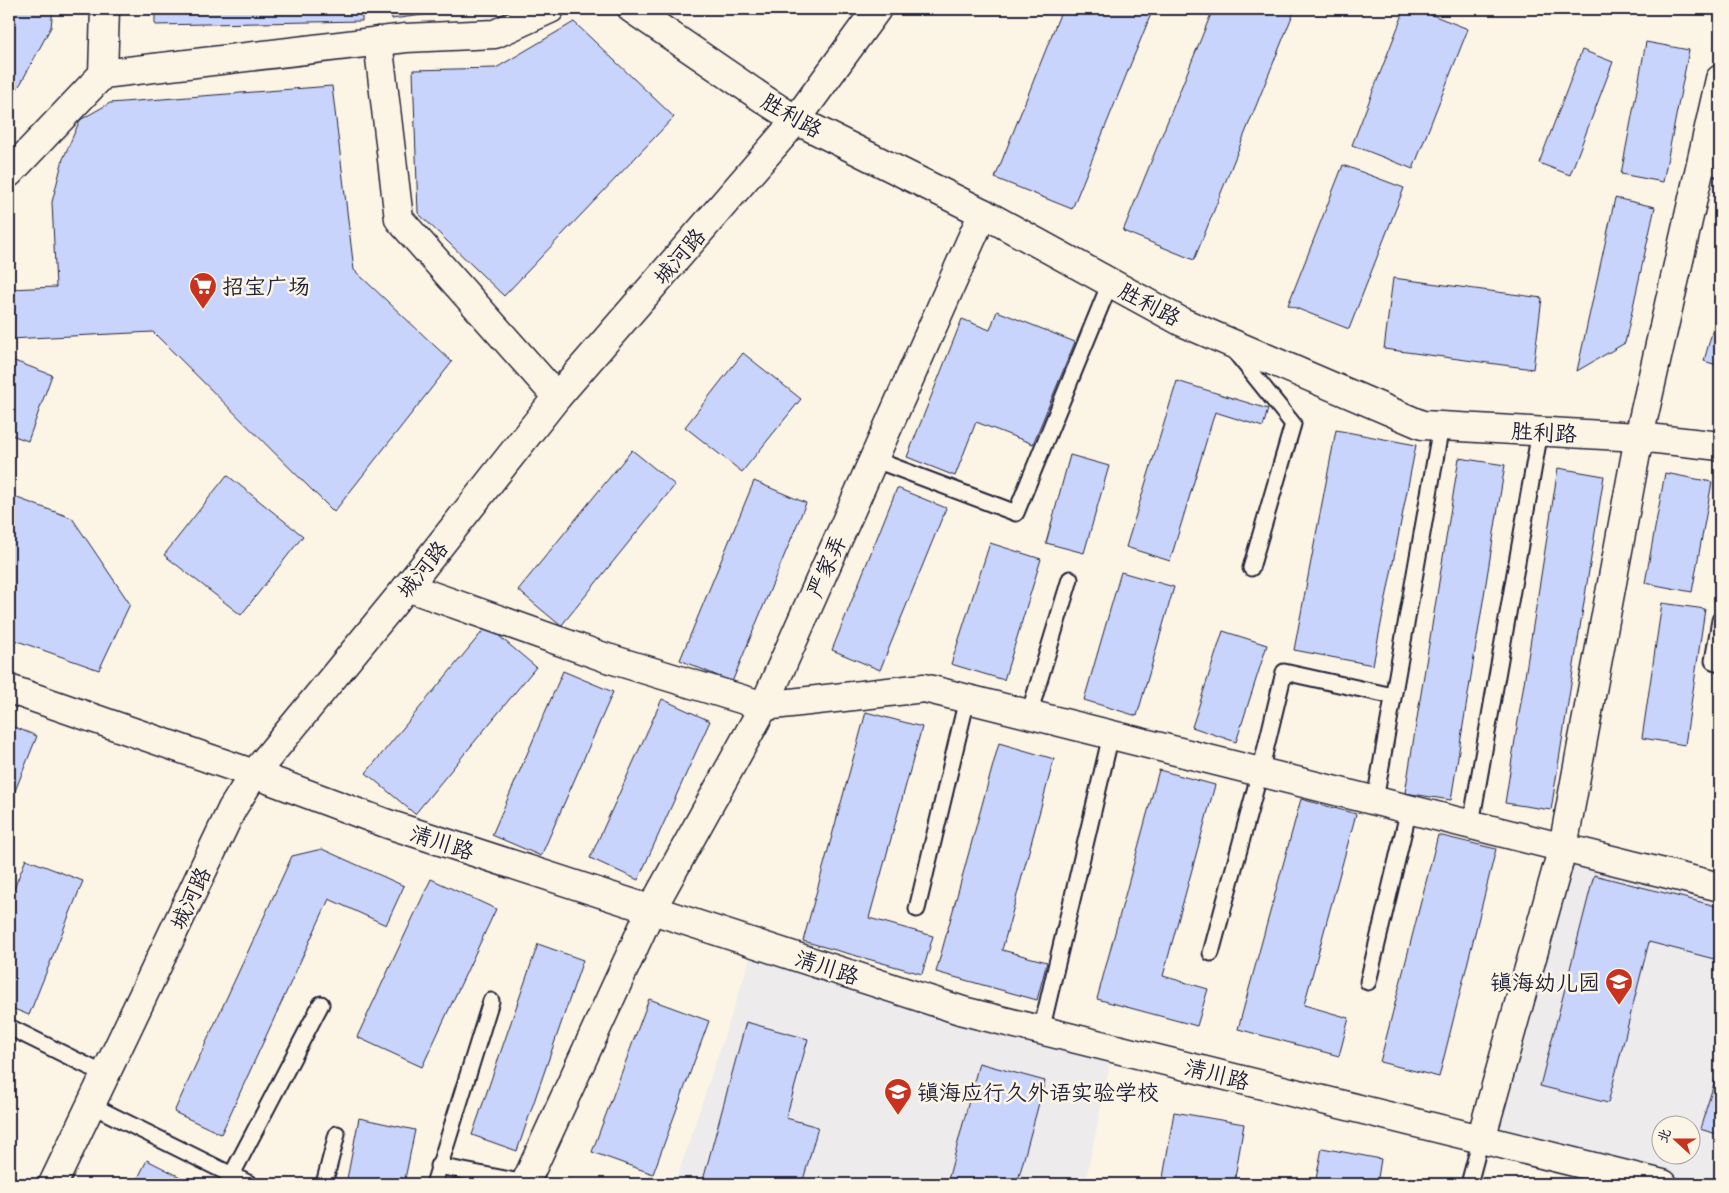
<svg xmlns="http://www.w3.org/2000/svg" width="1729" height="1193" viewBox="0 0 1729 1193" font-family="'Indie Flower','LXGW WenKai TC',sans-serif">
  <rect width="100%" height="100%" fill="#fcf5e5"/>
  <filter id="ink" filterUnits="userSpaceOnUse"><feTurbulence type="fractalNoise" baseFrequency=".02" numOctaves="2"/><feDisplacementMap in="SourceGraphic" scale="10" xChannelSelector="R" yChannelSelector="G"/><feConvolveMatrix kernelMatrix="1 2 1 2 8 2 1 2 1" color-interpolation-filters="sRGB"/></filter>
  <g filter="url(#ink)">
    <g fill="#edebec" fill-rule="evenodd">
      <path d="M1563,847L1720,887V1184H1663L1481,1139ZM1662,1126H1692V1156H1662Z"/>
      <polygon points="755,944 1113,1049 1085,1184 675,1184"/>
    </g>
    <g fill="#c9d4fc" stroke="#22223b">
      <polygon points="9,9 53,9 51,27 21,83 9,100"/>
      <polygon points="155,9 362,9 362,21 155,25"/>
      <polygon points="391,9 468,9 392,19"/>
      <polygon points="1062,9 1153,9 1072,209 995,178"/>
      <polygon points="1213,9 1295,9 1194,260 1123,231"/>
      <polygon points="1405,9 1417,9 1468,29 1413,169 1352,145"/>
      <polygon points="574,22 674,117 504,296 418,213 413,70 496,68"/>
      <polygon points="1646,42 1689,50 1663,182 1621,174"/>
      <polygon points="1582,50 1613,62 1570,175 1539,163"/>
      <polygon points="332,86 354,270 452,362 334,512 153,332 9,339 9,289 56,287 52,202 63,159 80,120 110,103"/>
      <polygon points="1343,165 1404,188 1349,329 1288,305"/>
      <polygon points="1615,198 1655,207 1625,343 1577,371"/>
      <polygon points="1393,278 1542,298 1533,369 1384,349"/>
      <polygon points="1720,303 1720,366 1704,361"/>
      <polygon points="997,311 1075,342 1033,444 976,422 955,476 907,457 962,319 990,330"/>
      <polygon points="743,353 801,399 742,472 685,427"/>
      <polygon points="9,359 52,375 28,441 9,434"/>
      <polygon points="1177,381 1268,409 1263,427 1215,412 1170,561 1126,547"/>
      <polygon points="1336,430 1416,445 1373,665 1294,650"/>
      <polygon points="632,450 675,485 561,626 518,590"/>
      <polygon points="1070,455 1109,466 1084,553 1046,543"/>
      <polygon points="1459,458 1505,465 1451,800 1405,793"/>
      <polygon points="1558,468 1604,476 1551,810 1505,803"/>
      <polygon points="1665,473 1712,482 1692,592 1645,583"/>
      <polygon points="227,475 303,536 241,615 164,555"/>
      <polygon points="754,481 806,503 732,682 680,660"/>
      <polygon points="897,488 946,508 880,670 832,650"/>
      <polygon points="9,495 72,518 130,604 99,670 9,638"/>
      <polygon points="990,543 1041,559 1004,680 951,664"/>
      <polygon points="1121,572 1174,587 1137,716 1084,700"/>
      <polygon points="1662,603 1705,609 1685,745 1642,738"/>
      <polygon points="487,626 536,667 415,814 366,773"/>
      <polygon points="1223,631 1267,645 1236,742 1192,727"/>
      <polygon points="563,671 613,692 541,856 492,835"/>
      <polygon points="662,699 710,721 638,880 590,858"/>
      <polygon points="866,712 922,727 869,918 933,936 922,974 803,941"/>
      <polygon points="9,725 37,736 9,806"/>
      <polygon points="999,743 1054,759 1002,950 1047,962 1037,1000 936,972"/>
      <polygon points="1159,770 1215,785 1163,976 1208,989 1197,1026 1097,999"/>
      <polygon points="1301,799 1356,814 1304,1005 1349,1018 1339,1056 1238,1029"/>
      <polygon points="1438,835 1496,849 1439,1077 1380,1062"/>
      <polygon points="322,849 404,886 386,925 329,899 221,1134 174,1112 292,856"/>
      <polygon points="26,859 83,881 29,1015 9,1007 9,901"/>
      <polygon points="1594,875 1720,907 1720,950 1718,960 1649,942 1608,1103 1540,1086"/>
      <polygon points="431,879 496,909 422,1067 357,1037"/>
      <polygon points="538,944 583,960 517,1151 472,1135"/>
      <polygon points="649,999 709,1021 653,1174 592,1152"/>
      <polygon points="746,1022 808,1039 786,1118 818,1127 802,1184 702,1184"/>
      <polygon points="9,1048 14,1050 9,1061"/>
      <polygon points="979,1063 1045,1081 1017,1184 947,1184"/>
      <polygon points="1720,1064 1720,1135 1700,1129"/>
      <polygon points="1174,1112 1244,1124 1234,1184 1162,1184"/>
      <polygon points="359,1118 415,1130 404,1184 346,1184"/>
      <polygon points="1322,1148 1381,1159 1377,1184 1315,1184"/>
      <polygon points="147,1160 194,1184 135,1184"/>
      <polygon points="566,1180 585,1184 565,1184"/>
    </g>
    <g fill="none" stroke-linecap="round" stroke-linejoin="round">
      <defs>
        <g id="lane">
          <polyline points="1701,163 1720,169"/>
          <polyline points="1232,348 1293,424 1251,568"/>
          <polyline points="873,459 1016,513 1110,283"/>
          <polyline points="1720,620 1713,661 1720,663"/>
          <polyline points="1029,714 1070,579"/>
          <polyline points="1375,800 1441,426"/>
          <polyline points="1471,824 1540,431"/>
          <polyline points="917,909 967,699"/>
          <polyline points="1211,953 1260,772 1284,672 1393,696"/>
          <polyline points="1368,982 1409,809"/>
          <polyline points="9,1027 106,1075"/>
          <polyline points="1041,1031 1111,735"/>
          <polyline points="91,1105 250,1184"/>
          <polyline points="438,1166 525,1183"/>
          <polyline points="227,1184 321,1004"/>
          <polyline points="324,1184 337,1134"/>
          <polyline points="434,1184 491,1001"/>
          <polyline points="1469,1184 1481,1139"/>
        </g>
        <g id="street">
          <polyline points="378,41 399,219 557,397"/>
          <polyline points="103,74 105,9"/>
          <polyline points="764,706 924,688 1720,887"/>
          <polyline points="1481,1139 1563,847 1639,437 1720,79"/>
          <polyline points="525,1184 651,910"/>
        </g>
        <g id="secondary">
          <polyline points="632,9 765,100 796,120 983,213 1182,322 1422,425 1639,437 1720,446"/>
          <polyline points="9,173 103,74 406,38 495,34 550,9"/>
          <polyline points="407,587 604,657 764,706"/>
          <polyline points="9,689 254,774 388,824 963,1011 1663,1184"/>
          <polyline points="651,910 764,706 983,213"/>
          <polyline points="53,1184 232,809 254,774 407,587 557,397 796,120 877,9"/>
        </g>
      </defs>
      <use href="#lane" stroke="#22223b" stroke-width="19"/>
      <use href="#street" stroke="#22223b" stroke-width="31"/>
      <use href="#secondary" stroke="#22223b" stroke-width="31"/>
      <use href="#lane" stroke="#fcf5e5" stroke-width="15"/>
      <use href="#street" stroke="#fcf5e5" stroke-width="28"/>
      <use href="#secondary" stroke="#fcf5e5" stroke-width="28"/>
    </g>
  </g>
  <defs>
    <symbol id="supermarket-pin" viewBox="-11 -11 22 30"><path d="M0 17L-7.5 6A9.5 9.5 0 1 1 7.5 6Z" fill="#c8321e" stroke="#fcf5e5"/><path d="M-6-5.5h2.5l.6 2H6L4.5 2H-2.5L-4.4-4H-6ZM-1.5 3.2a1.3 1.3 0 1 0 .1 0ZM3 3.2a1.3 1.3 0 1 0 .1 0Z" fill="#fff"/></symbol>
    <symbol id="school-pin" viewBox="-11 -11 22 30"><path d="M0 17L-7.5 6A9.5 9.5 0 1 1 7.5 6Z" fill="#c8321e" stroke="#fcf5e5"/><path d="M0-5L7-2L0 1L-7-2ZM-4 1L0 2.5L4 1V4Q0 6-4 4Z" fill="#fff"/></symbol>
  </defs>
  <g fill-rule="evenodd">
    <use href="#supermarket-pin" x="187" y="270" width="32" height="43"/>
    <use href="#school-pin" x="1603" y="966" width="32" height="43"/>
    <use href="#school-pin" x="882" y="1076" width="32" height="43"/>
  </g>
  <g text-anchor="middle" stroke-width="5" stroke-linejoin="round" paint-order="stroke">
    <g font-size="22" fill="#22223b" stroke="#fcf5e5">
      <text transform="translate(792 115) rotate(30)" y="8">胜利路</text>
      <text transform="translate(679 256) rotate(-49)" y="8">城河路</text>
      <text transform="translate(1150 304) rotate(28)" y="8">胜利路</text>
      <text transform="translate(1544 432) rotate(3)" y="8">胜利路</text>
      <text transform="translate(826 566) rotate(-66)" y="8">严家弄</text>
      <text transform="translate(422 569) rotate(-51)" y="8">城河路</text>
      <text transform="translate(442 842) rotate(18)" y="8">清川路</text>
      <text transform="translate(190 898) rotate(-65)" y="8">城河路</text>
      <text transform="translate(827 967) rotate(18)" y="8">清川路</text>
      <text transform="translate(1217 1074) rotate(14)" y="8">清川路</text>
    </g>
    <g font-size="22" fill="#22223b" stroke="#fcf5e5" text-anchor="start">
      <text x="222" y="294">招宝广场</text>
      <text x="1600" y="990" text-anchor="end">镇海幼儿园</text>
      <text x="917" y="1100">镇海应行久外语实验学校</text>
    </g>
  </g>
  <rect width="1729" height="1193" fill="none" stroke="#fcf5e5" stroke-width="30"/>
  <rect x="15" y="15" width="1699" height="1163" fill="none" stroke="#22223b" stroke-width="2" filter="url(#ink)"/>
  <g transform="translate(1676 1140) rotate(291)"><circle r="24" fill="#fcf5e5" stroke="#a5a1a1"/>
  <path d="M0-4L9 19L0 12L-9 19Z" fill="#c8321e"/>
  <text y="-8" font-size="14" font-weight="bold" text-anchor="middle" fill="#22223b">北</text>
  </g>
</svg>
